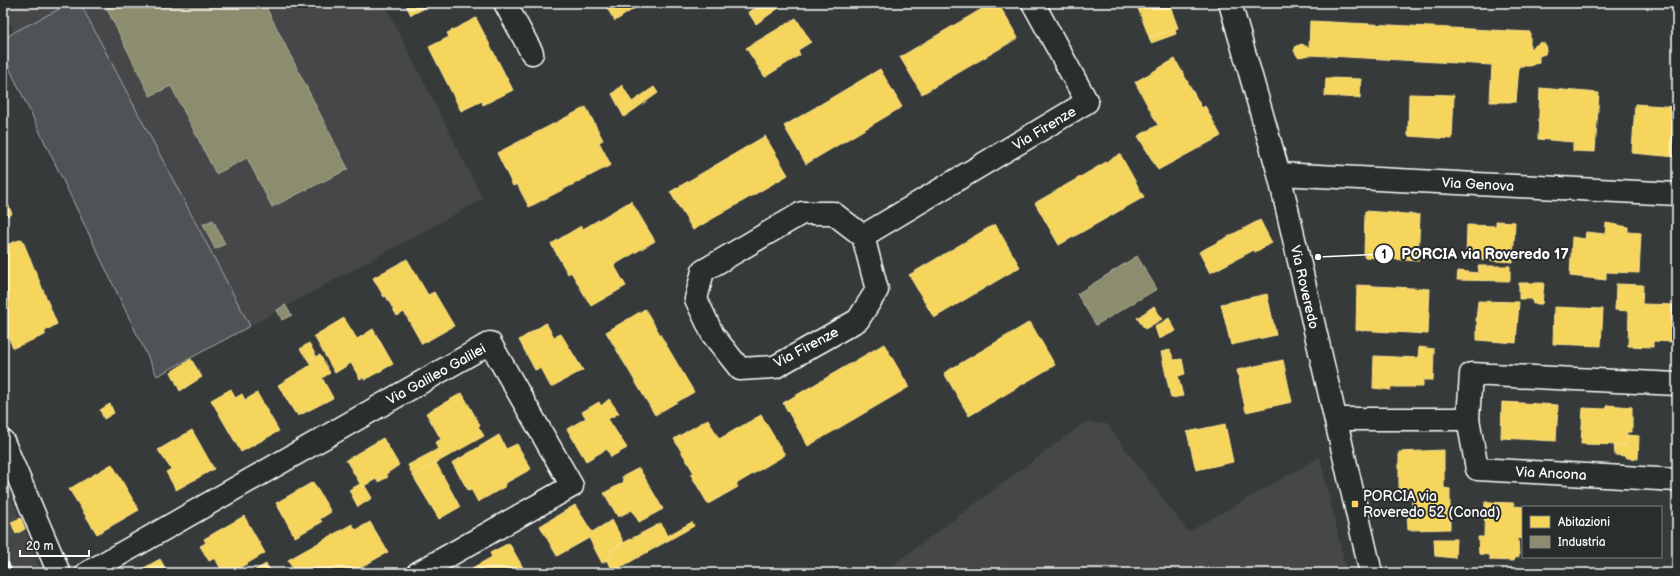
<svg xmlns="http://www.w3.org/2000/svg" width="1680" height="576" viewBox="0 0 1680 576" font-family="'Balsamiq Sans',sans-serif">
  <rect width="100%" height="100%" fill="#373a3b"/>
  <filter id="ink" filterUnits="userSpaceOnUse"><feTurbulence type="fractalNoise" baseFrequency=".025" numOctaves="2"/><feDisplacementMap in="SourceGraphic" scale="8" xChannelSelector="R" yChannelSelector="G"/><feConvolveMatrix kernelMatrix="1 2 1 2 8 2 1 2 1" color-interpolation-filters="sRGB"/></filter>
  <g filter="url(#ink)">
    <g fill="#444748">
      <polygon points="3,3 71,3 14,32 3,10"/>
      <polygon points="80,3 384,3 483,199 250,326"/>
      <polygon points="1085,422 1107,424 1188,532 1320,457 1347,573 882,573"/>
      <polygon points="3,477 42,573 3,573"/>
    </g>
    <polygon fill="#505354" stroke="#a8a9aa" points="71,3 80,3 250,326 157,376 3,55 3,40 14,32"/>
    <g fill="#f6d55c" stroke="#f9e28d">
      <polygon points="405,3 435,3 411,15"/>
      <polygon points="608,3 636,3 638,6 615,21 605,5"/>
      <polygon points="758,3 786,3 756,24 748,12 760,6"/>
      <polygon points="992,3 998,3 1018,38 922,94 900,57"/>
      <polygon points="1136,3 1169,3 1178,28 1149,37"/>
      <polygon points="476,18 513,90 483,105 482,101 461,111 429,47 449,37 447,33"/>
      <polygon points="796,18 811,42 798,50 800,55 765,77 746,48"/>
      <polygon points="1310,21 1530,32 1530,49 1541,42 1545,44 1547,48 1545,54 1539,56 1539,62 1530,66 1519,66 1516,102 1490,102 1492,65 1310,55 1298,57 1294,51 1296,46 1302,44 1309,48"/>
      <polygon points="1175,29 1176,34 1151,43 1149,37"/>
      <polygon points="1175,59 1202,108 1205,106 1221,136 1158,170 1138,136 1158,125 1135,82"/>
      <polygon points="880,69 902,107 806,164 784,126"/>
      <polygon points="3,74 9,87 3,90"/>
      <polygon points="1326,78 1361,79 1360,98 1325,96"/>
      <polygon points="622,85 632,102 654,87 658,93 624,117 612,94"/>
      <polygon points="1540,88 1599,93 1595,152 1573,151 1573,142 1538,139"/>
      <polygon points="1409,94 1454,95 1452,139 1408,136"/>
      <polygon points="1635,104 1677,107 1676,157 1632,153"/>
      <polygon points="586,107 603,140 599,142 611,165 529,207 517,184 513,186 497,153"/>
      <polygon points="765,136 788,175 693,230 670,192"/>
      <polygon points="1120,154 1144,197 1059,245 1035,203"/>
      <polygon points="3,192 12,214 3,217"/>
      <polygon points="631,201 655,241 614,265 626,286 591,306 571,272 568,274 551,244 581,226 583,229"/>
      <polygon points="1365,211 1420,215 1418,261 1364,257"/>
      <polygon points="1260,220 1272,243 1255,252 1254,250 1210,273 1199,252"/>
      <polygon points="1496,221 1515,222 1513,262 1466,259 1467,225 1496,226"/>
      <polygon points="1606,223 1628,227 1628,232 1641,233 1639,273 1606,272 1606,280 1570,276 1572,237 1585,239 1586,232 1605,234"/>
      <polygon points="995,224 1020,267 934,318 909,275"/>
      <polygon points="22,239 57,324 45,331 45,335 13,348 3,324 3,246"/>
      <polygon points="407,259 428,295 434,292 454,326 422,344 404,312 397,316 386,296 384,297 373,278"/>
      <polygon points="1478,266 1510,266 1510,281 1457,280 1458,271 1479,273"/>
      <polygon points="1519,283 1544,283 1542,304 1533,304 1532,299 1519,299"/>
      <polygon points="1616,284 1643,285 1642,304 1677,305 1677,342 1653,341 1653,347 1628,346 1629,311 1615,310"/>
      <polygon points="1357,285 1430,289 1428,334 1356,330"/>
      <polygon points="1267,294 1276,335 1231,345 1221,304"/>
      <polygon points="1478,301 1519,302 1516,343 1477,340 1477,321 1476,321"/>
      <polygon points="1154,306 1162,319 1145,329 1137,318"/>
      <polygon points="1554,307 1603,309 1601,346 1553,344"/>
      <polygon points="645,309 694,392 655,415 606,332"/>
      <polygon points="344,318 357,339 373,329 393,364 364,380 364,377 360,379 351,363 335,373 314,336"/>
      <polygon points="1169,318 1176,331 1159,339 1155,327"/>
      <polygon points="1030,322 1055,365 969,416 944,373"/>
      <polygon points="546,323 554,337 561,334 583,370 551,387 540,368 535,370 519,340"/>
      <polygon points="309,343 316,356 308,360 300,349"/>
      <polygon points="884,344 909,387 808,446 783,403"/>
      <polygon points="1419,347 1434,349 1433,380 1423,380 1423,387 1390,387 1391,390 1373,388 1374,356 1418,358"/>
      <polygon points="1170,350 1174,360 1182,359 1185,374 1178,376 1183,396 1171,398 1161,352"/>
      <polygon points="320,355 330,373 322,378 333,398 298,416 296,412 295,413 278,385 311,365 308,360"/>
      <polygon points="191,359 202,377 180,391 171,372"/>
      <polygon points="1283,360 1292,402 1246,412 1237,370"/>
      <polygon points="231,389 235,398 242,394 245,400 257,393 279,431 241,452 211,400"/>
      <polygon points="462,393 480,425 478,426 484,436 443,459 435,443 441,439 426,413"/>
      <polygon points="609,399 619,413 608,419 627,448 611,457 607,449 586,461 567,429 586,418 582,412 599,402 601,406"/>
      <polygon points="1502,402 1558,405 1556,441 1501,438"/>
      <polygon points="110,404 114,413 104,419 100,410"/>
      <polygon points="1607,405 1632,407 1632,432 1627,432 1626,445 1581,444 1583,408 1606,409"/>
      <polygon points="761,415 785,455 736,484 738,487 708,504 691,475 694,473 674,439 708,419 719,439"/>
      <polygon points="1225,424 1233,462 1196,470 1187,432"/>
      <polygon points="192,430 214,469 176,490 166,472 171,469 158,450"/>
      <polygon points="499,435 506,449 517,444 531,469 504,484 506,486 478,502 471,489 468,490 452,463"/>
      <polygon points="1627,435 1639,436 1638,459 1627,458 1626,456 1615,455 1614,445 1626,445"/>
      <polygon points="383,438 399,465 386,474 388,477 378,482 376,479 362,487 346,460"/>
      <polygon points="438,449 443,459 413,476 408,465"/>
      <polygon points="1444,450 1444,488 1450,489 1450,529 1408,530 1407,512 1412,511 1412,493 1399,492 1399,452"/>
      <polygon points="436,463 460,507 439,519 413,476"/>
      <polygon points="112,464 139,510 97,534 69,489"/>
      <polygon points="639,468 663,509 639,522 632,510 618,517 604,493 624,482 622,477"/>
      <polygon points="313,482 331,512 320,519 322,522 295,537 276,503"/>
      <polygon points="360,484 362,487 365,486 372,498 358,507 349,490"/>
      <polygon points="1485,502 1514,503 1513,506 1526,507 1523,507 1523,544 1523,539 1518,538 1519,557 1515,558 1514,561 1490,560 1490,555 1479,554 1478,537 1484,537"/>
      <polygon points="575,505 592,532 612,520 624,543 610,550 613,556 602,563 589,538 557,556 540,526"/>
      <polygon points="244,516 265,553 231,573 223,573 215,558 209,561 200,546 206,543 204,539"/>
      <polygon points="21,518 25,529 16,534 11,522"/>
      <polygon points="370,522 388,552 351,573 295,573 288,560 352,524 356,530"/>
      <polygon points="692,522 694,526 614,571 606,560 613,556 610,550 661,523 667,536"/>
      <polygon points="1434,539 1456,539 1455,558 1435,556"/>
      <polygon points="509,543 526,573 475,573 472,568 492,557 490,553"/>
      <polygon points="160,559 168,573 135,573"/>
      <polygon points="266,564 272,573 250,573"/>
    </g>
    <g fill="#8c8c6e" stroke="#aeae9a">
      <polygon points="104,3 172,3 173,6 179,3 264,3 348,169 272,207 247,158 216,174 171,86 150,96"/>
      <polygon points="213,220 225,244 215,249 203,224"/>
      <polygon points="1137,256 1157,289 1096,325 1077,294"/>
      <polygon points="285,305 292,315 282,320 277,310"/>
    </g>
    <g fill="none" stroke-linecap="round" stroke-linejoin="round">
      <defs>
        <g id="street">
          <polyline points="505,3 532,53"/>
          <polyline points="1279,174 1677,194"/>
          <polygon points="802,213 833,213 863,236 877,290 858,320 775,367 740,369 713,335 696,299 703,271"/>
          <polyline points="863,236 1087,102 1033,3"/>
          <polyline points="1677,384 1471,374 1468,419 1477,469 1677,480"/>
          <polyline points="1336,419 1468,419"/>
          <polyline points="3,441 59,573"/>
          <polyline points="87,573 490,343 572,486 418,573"/>
        </g>
        <polyline id="secondary" points="1230,3 1279,174 1371,573"/>
      </defs>
      <use href="#street" stroke="#fff" stroke-width="25"/>
      <use href="#secondary" stroke="#fff" stroke-width="25"/>
      <use href="#street" stroke="#2a2d2e" stroke-width="22"/>
      <use href="#secondary" stroke="#2a2d2e" stroke-width="22"/>
      <defs>
        <polyline id="rail" points="3,554 11,573"/>
      </defs>
      <use href="#rail" stroke="#fff" stroke-width="4.5"/>
      <use href="#rail" stroke="#2a2d2e" stroke-width="3" stroke-dasharray="9" stroke-linecap="butt"/>
    </g>
  </g>
  <rect fill="#ffd166" stroke="#2a2d2e" stroke-width="1.5" x="1351" y="500" width="8" height="8" rx="2"/>
  <g text-anchor="middle" stroke-width="4" stroke-linejoin="round" paint-order="stroke">
    <g font-size="14" fill="#fff" stroke="#2a2d2e">
      <text transform="translate(1044 128) rotate(-31)" y="5">Via Firenze</text>
      <text transform="translate(1478 184) rotate(3)" y="5">Via Genova</text>
      <text transform="translate(1305 287) rotate(77)" y="5">Via Roveredo</text>
      <text transform="translate(806 347) rotate(-28)" y="5">Via Firenze</text>
      <text transform="translate(436 374) rotate(-29)" y="5">Via Galileo Galilei</text>
      <text transform="translate(1551 473) rotate(3)" y="5">Via Ancona</text>
    </g>
    <g font-size="14" fill="#fff" stroke="#2a2d2e" text-anchor="start">
      <text x="1363" y="501">PORCIA via<tspan x="1363" dy="16">Roveredo 52 (Conad)</tspan></text>
    </g>
  </g>
  <path fill="none" stroke="#fff" stroke-width="1.5" d="M1318 257L1384 254"/>
  <g fill="#fff" stroke="#2a2d2e" stroke-width="1.5">
    <circle cx="1318" cy="257" r="4"/>
    <circle cx="1384" cy="254" r="10"/>
  </g>
  <g font-size="12" text-anchor="middle" font-weight="bold" fill="#111">
    <text x="1384" y="258">1</text>
  </g>
  <g font-size="15" text-anchor="middle" font-weight="bold" fill="#fff" stroke="#2a2d2e" stroke-width="4" stroke-linejoin="round" paint-order="stroke">
    <text x="1485" y="259">PORCIA via Roveredo 17</text>
  </g>
  <rect width="1680" height="576" fill="none" stroke="#2a2d2e" stroke-width="16"/>
  <rect x="8" y="8" width="1664" height="560" fill="none" stroke="#fff" stroke-width="1.5" filter="url(#ink)"/>
  <rect x="1522" y="506" width="140" height="52" fill="#2a2d2e" stroke="#7f8182"/>
  <rect x="1530" y="516" width="20" height="12" fill="#f6d55c" stroke="#7f8182"/>
  <text x="1558" y="526" font-size="12" fill="#ffffff">Abitazioni</text>
  <rect x="1530" y="536" width="20" height="12" fill="#8c8c6e" stroke="#7f8182"/>
  <text x="1558" y="546" font-size="12" fill="#ffffff">Industria</text>
  <path d="M20 550v6h69v-6" fill="none" stroke="#ffffff" stroke-width="2"/>
  <text x="26" y="550" font-size="12" fill="#ffffff" stroke="#2a2d2e" stroke-width="3" paint-order="stroke">20 m</text>
</svg>
